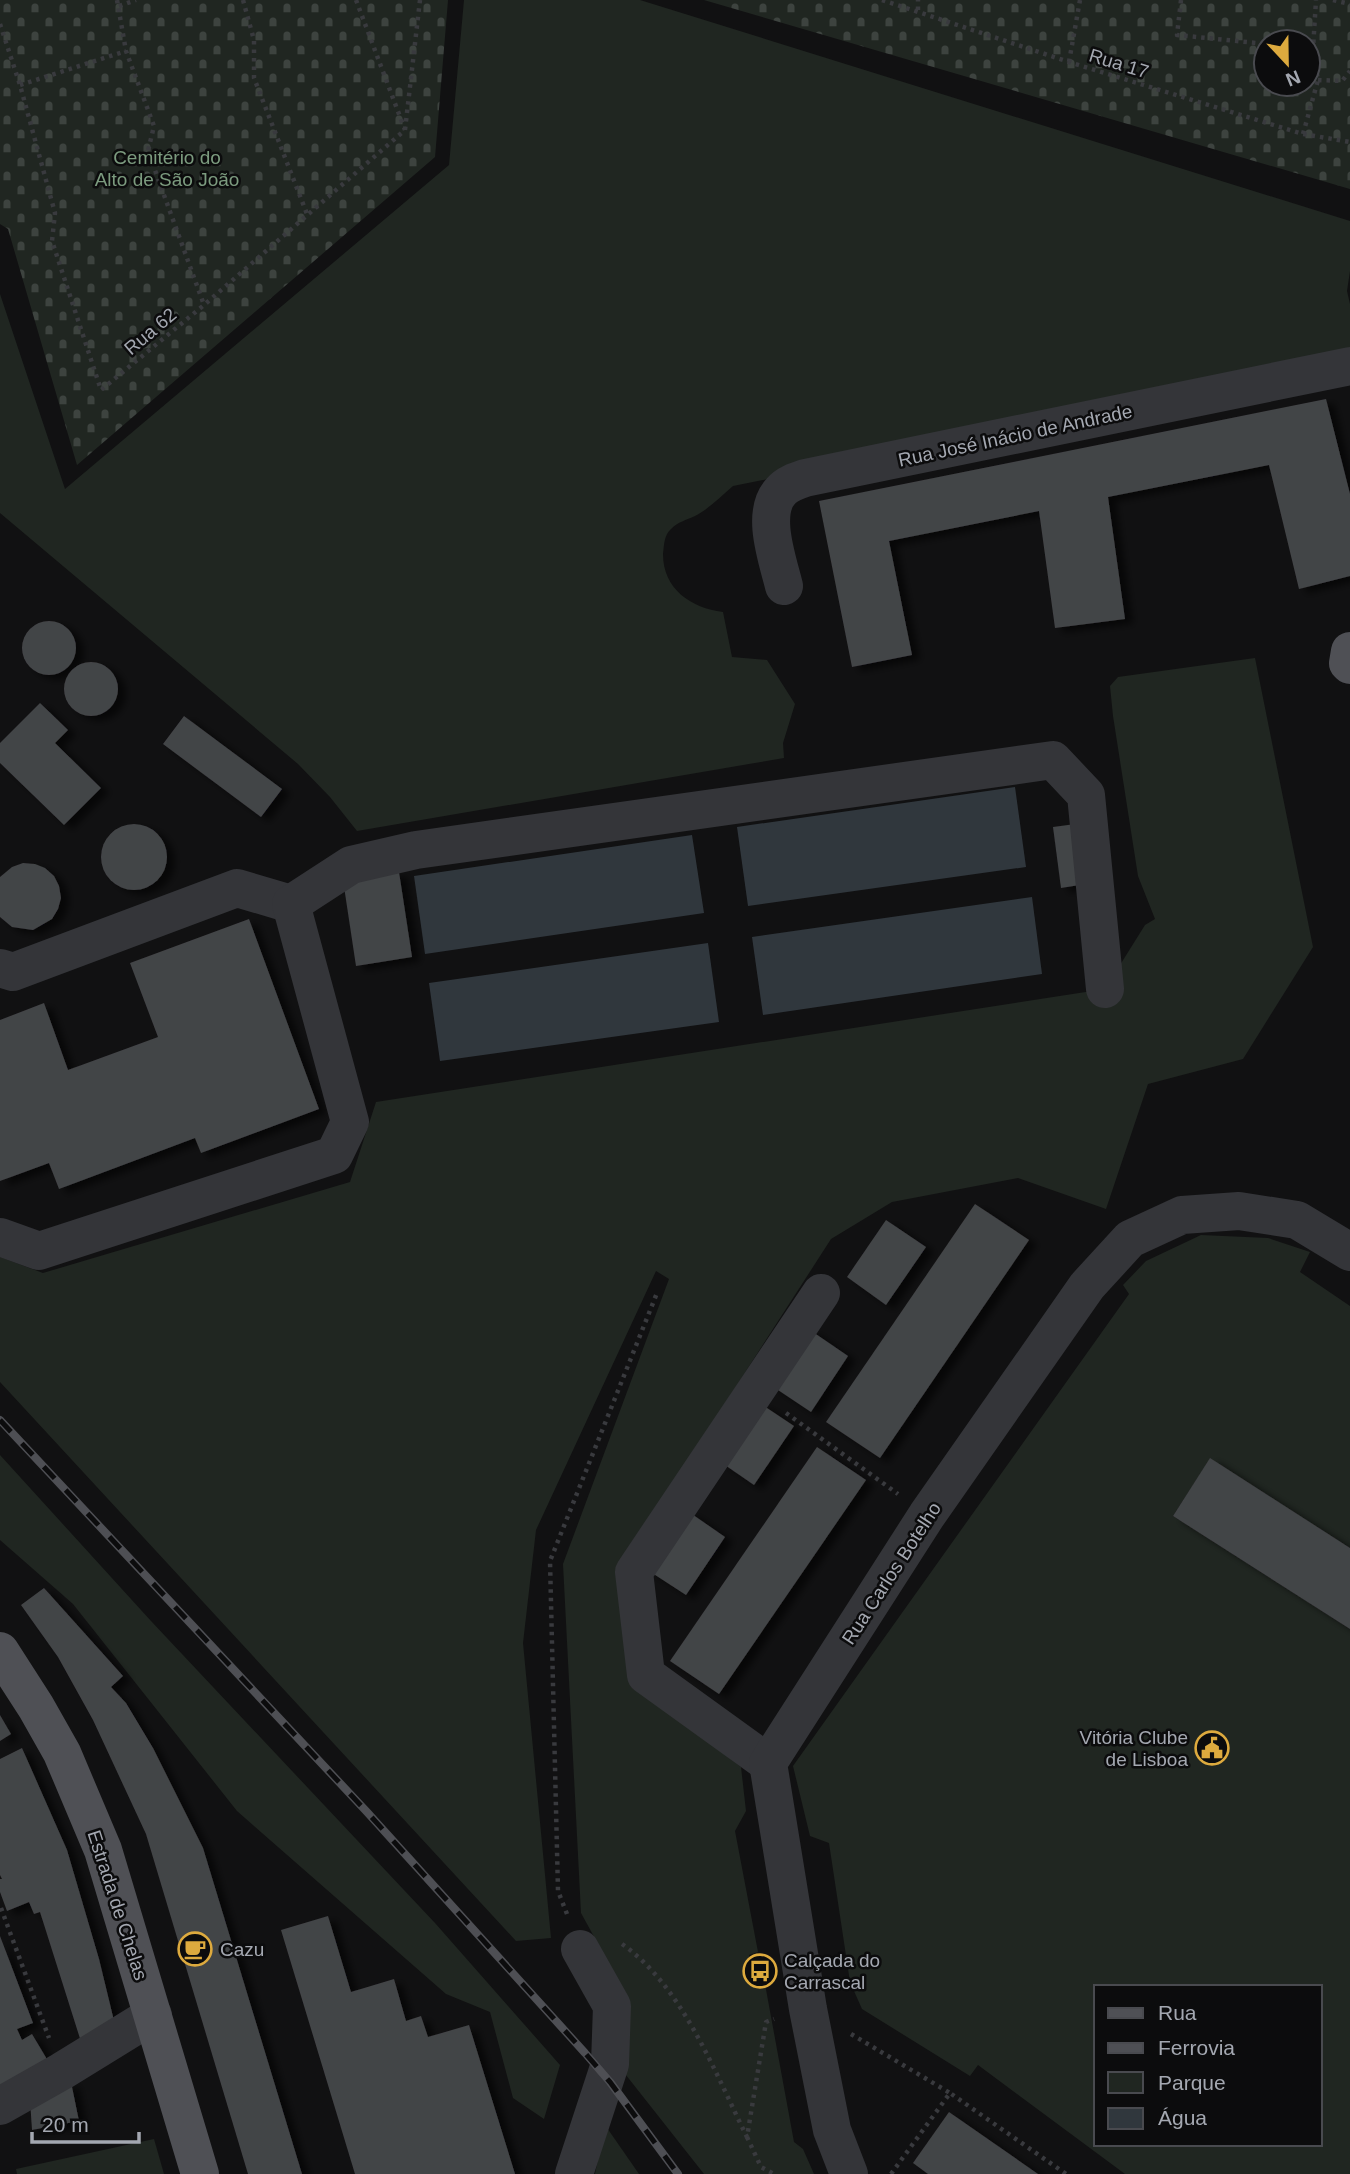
<svg xmlns="http://www.w3.org/2000/svg" width="1350" height="2174" viewBox="0 0 1350 2174" font-family="Helvetica,sans-serif">
  <defs>
    <pattern id="cemetery-stones" width="16" height="16" patternUnits="userSpaceOnUse" patternTransform="scale(1.75)"><rect width="16" height="16" fill="#202621"/><path d="M2 7V4a2 2 0 0 1 4 0v3zM10 15v-3a2 2 0 0 1 4 0v3z" fill="#3d433f"/></pattern>
    <filter id="shadow"><feDropShadow dx="8" dy="4.5" stdDeviation="3.5" flood-color="#0009"/></filter>
  </defs>
  <rect width="100%" height="100%" fill="#111112"/>
  <g fill="#202621" fill-rule="evenodd">
    <path d="M464,0H640L1350,221V271L1347,291L1350,304V352L1134,405L733,486C721,496 709,509 695,516C686,520 678,522 671,529C664,535 664,545 663,554C663,589 691,608 723,612L732,657L767,660L795,704L783,743L784,758L357,831L330,797L298,764L0,513V294L65,489L449,165Z"/>
    <polygon points="1255,658 1313,947 1243,1059 1148,1084 1106,1209 1018,1178 892,1202 831,1239 619,1568 637,1687 741,1767 746,1811 735,1831 758,1952 749,1955 755,1986 765,1984 794,2142 803,2149 814,2174 704,2174 622,2070 603,1953 581,1913 563,1564 669,1279 656,1271 536,1530 523,1643 551,1938 516,1941 0,1382 0,1257 43,1273 350,1182 376,1102 1105,989 1145,925 1155,919 1138,876 1113,716 1110,686 1118,677"/>
    <path d="M1201,1235L1268,1238L1310,1252L1300,1272L1350,1306V1548L1210,1459L1173,1516L1350,1629V2174H1125L978,2065L970,2076L862,2009L850,1982L829,1843L810,1836L793,1766L1129,1294L1123,1285L1146,1261ZM1096,1987H1320V2144H1096Z"/>
    <polygon points="0,1455 151,1621 435,1923 560,2065 544,2119 513,2098 490,2012 446,1994 237,1811 73,1604 0,1540"/>
    <polygon points="605,2125 639,2174 595,2174"/>
    <polygon points="154,2139 164,2174 17,2174 16,2169"/>
  </g>
  <g fill="url(#cemetery-stones)" fill-rule="evenodd">
    <polygon points="0,0 448,0 435,157 77,465 8,229 0,224"/>
    <path d="M704,0H1350V189ZM1266,42H1308V84H1266Z"/>
  </g>
  <g fill="#30373d">
    <polygon points="1015,787 1026,867 748,906 737,827"/>
    <polygon points="692,835 704,913 425,954 414,876"/>
    <polygon points="1032,897 1042,974 763,1015 752,937"/>
    <polygon points="708,943 719,1022 440,1061 429,983"/>
  </g>
  <g fill="#434447" filter="url(#shadow)">
    <polygon points="1326,399 1350,494 1350,576 1299,589 1269,465 1108,497 1125,619 1055,628 1039,511 889,541 912,655 852,667 819,501"/>
    <circle cx="49" cy="648" r="27"/>
    <circle cx="91" cy="689" r="27"/>
    <polygon points="40,703 68,730 55,743 101,788 64,825 0,763 0,743"/>
    <polygon points="184,716 282,789 261,817 163,744"/>
    <polygon points="1083,823 1092,883 1061,888 1053,827"/>
    <circle cx="134" cy="857" r="33"/>
    <polygon points="23,863 35,864 45,868 54,876 59,886 61,898 58,909 52,919 33,930 12,927 0,917 0,877 12,867"/>
    <polygon points="399,872 412,957 356,966 343,880"/>
    <polygon points="249,919 319,1109 201,1153 195,1138 59,1189 49,1163 0,1181 0,1020 44,1003 68,1070 158,1037 130,963"/>
    <polygon points="975,1204 1029,1240 880,1458 826,1422"/>
    <polygon points="886,1220 926,1247 886,1305 847,1277"/>
    <polygon points="810,1330 848,1356 811,1412 772,1386"/>
    <polygon points="761,1404 794,1426 754,1485 722,1463"/>
    <polygon points="817,1447 866,1480 719,1694 670,1661"/>
    <polygon points="1210,1458 1350,1548 1350,1629 1173,1516"/>
    <polygon points="689,1512 725,1537 686,1595 649,1571"/>
    <polygon points="44,1588 123,1676 111,1687 126,1703 153,1748 203,1848 302,2174 248,2174 146,1834 93,1720 58,1657 21,1605"/>
    <polygon points="0,1715 11,1734 0,1741"/>
    <polygon points="22,1748 67,1850 99,1959 116,2029 83,2048 40,1912 34,1914 29,1902 7,1911 0,1892 0,1879 2,1879 0,1875 0,1759"/>
    <polygon points="328,1916 351,1992 394,1979 406,2021 421,2016 428,2037 469,2025 515,2174 355,2174 281,1930"/>
    <polygon points="0,1936 33,2023 17,2029 22,2040 32,2034 48,2061 0,2089"/>
    <polygon points="71,2082 79,2121 32,2130 30,2100"/>
    <polygon points="949,2112 1038,2174 928,2174 913,2163"/>
  </g>
  <g fill="none" stroke-linecap="round" stroke-linejoin="round">
    <g stroke="#393a3e" stroke-width="4.5" stroke-dasharray="3.5 5" stroke-linecap="butt">
      <polyline points="117,0 126,51 154,126 148,151 204,305"/>
      <polyline points="243,0 254,40 254,78 307,214"/>
      <polyline points="356,0 405,130"/>
      <polyline points="882,0 1069,62 1303,134 1350,142"/>
      <polyline points="1181,0 1177,35 1266,44"/>
      <polyline points="1333,0 1350,4"/>
      <polyline points="119,6 136,0"/>
      <polyline points="918,10 918,0"/>
      <polyline points="0,24 20,85 55,213 52,241 101,390 204,305 405,130 420,0"/>
      <polyline points="1069,62 1080,0"/>
      <polyline points="1318,80 1342,81 1350,71"/>
      <polyline points="20,85 126,51"/>
      <polyline points="1303,134 1318,80 1313,49 1316,0"/>
      <polyline points="786,1413 898,1494"/>
      <polyline points="1,1908 49,2038"/>
      <polyline points="567,1914 558,1891 550,1561 657,1293"/>
      <path d="M622,1944C683,1987 715,2073 747,2137L766,2022L774,2019"/>
      <polyline points="851,2034 950,2093"/>
      <polyline points="747,2137 761,2167 774,2174"/>
      <polyline points="891,2174 950,2093 1066,2174"/>
    </g>
    <g stroke="#343539" stroke-width="38">
      <path d="M784,586C778,561 760,513 781,491C787,484 796,481 805,478L1350,366"/>
      <polyline points="0,968 13,972 237,888 291,904"/>
      <polyline points="0,1237 39,1251 334,1155 350,1122 291,904 351,865 416,850 1053,760 1086,795 1105,989"/>
      <polyline points="768,1763 646,1675 634,1572 821,1293"/>
      <polyline points="0,2106 62,2071 153,2015"/>
      <polyline points="574,2174 610,2064 612,2006 580,1949"/>
      <polyline points="849,2174 832,2130 808,2009 768,1763 927,1515 1087,1286 1130,1239 1182,1215 1239,1211 1297,1220 1350,1252"/>
    </g>
    <g stroke="#4f5055" stroke-width="38">
      <polyline points="1350,651 1348,663 1350,665"/>
      <polyline points="0,1651 36,1707 62,1753 103,1850 200,2174"/>
    </g>
    <defs>
      <polyline id="rail" points="0,1420 367,1812 585,2053 610,2082 678,2174"/>
    </defs>
    <use href="#rail" stroke="#4e4f54" stroke-width="8"/>
    <use href="#rail" stroke="#0c0c0d" stroke-width="5" stroke-dasharray="16" stroke-linecap="butt"/>
  </g>
  <defs>
    <symbol id="civic-ring" viewBox="-11 -11 22 22"><circle r="9.5" fill="#0c0c0d" stroke="#ddaa3e" stroke-width="1.5"/><path d="M-.6-6.5H3V-4.5H.6V-3L4-1V1h2V6H-6V1h2V-1L-.6-3ZM-1.2 2.5V6h2.4V2.5Z" fill="#ddaa3e"/></symbol>
    <symbol id="cafe-ring" viewBox="-11 -11 22 22"><circle r="9.5" fill="#0c0c0d" stroke="#ddaa3e" stroke-width="1.5"/><path d="M-5.5-4.5H6V0H3Q3 3.5 0 3.5H-2.5Q-5.5 3.5-5.5 0ZM3-3.2v2h1.7v-2ZM-6 4.5H4V6H-6Z" fill="#ddaa3e"/></symbol>
    <symbol id="bus-ring" viewBox="-11 -11 22 22"><circle r="9.5" fill="#0c0c0d" stroke="#ddaa3e" stroke-width="1.5"/><path d="M-5-6H5V4H4V6H2V4H-2V6H-4V4H-5ZM-3.5-4V0h7V-4ZM-3.5 1.2v1.5H-2V1.2ZM2 1.2v1.5H3.5V1.2Z" fill="#ddaa3e"/></symbol>
  </defs>
  <g fill-rule="evenodd">
    <use href="#civic-ring" x="1193" y="1729" width="38" height="38"/>
    <use href="#cafe-ring" x="176" y="1930" width="38" height="38"/>
    <use href="#bus-ring" x="741" y="1952" width="38" height="38"/>
  </g>
  <g text-anchor="middle" stroke-width="5" stroke-linejoin="round" paint-order="stroke">
    <g font-size="19" fill="#a4a8b1" stroke="#0c0c0d">
      <text transform="translate(1119 63) rotate(17)" y="7">Rua 17</text>
      <text transform="translate(150 331) rotate(-40)" y="7">Rua 62</text>
      <text transform="translate(1015 435) rotate(-12)" y="7">Rua José Inácio de Andrade</text>
      <text transform="translate(891 1573) rotate(-57)" y="7">Rua Carlos Botelho</text>
      <text transform="translate(118 1905) rotate(72)" y="7">Estrada de Chelas</text>
    </g>
    <g font-size="19" fill="#7c9b7f" stroke="#0c0c0d">
      <text x="167" y="164">Cemitério do<tspan x="167" dy="22">Alto de São João</tspan></text>
    </g>
    <g font-size="19" fill="#a4a8b1" stroke="#0c0c0d" text-anchor="start">
      <text x="1188" y="1744" text-anchor="end">Vitória Clube<tspan x="1188" dy="22">de Lisboa</tspan></text>
      <text x="220" y="1956">Cazu</text>
      <text x="784" y="1967">Calçada do<tspan x="784" dy="22">Carrascal</tspan></text>
    </g>
  </g>
  <rect x="1094" y="1985" width="228" height="161" fill="#0c0c0d" stroke="#494a4f" stroke-width="2"/>
  <rect x="1108" y="2008" width="35" height="10" fill="#4f5055" stroke="#494a4f" stroke-width="2"/>
  <text x="1158" y="2020" font-size="21" fill="#a4a8b1">Rua</text>
  <rect x="1108" y="2043" width="35" height="10" fill="#4e4f54" stroke="#494a4f" stroke-width="2"/>
  <text x="1158" y="2055" font-size="21" fill="#a4a8b1">Ferrovia</text>
  <rect x="1108" y="2072" width="35" height="21" fill="#202621" stroke="#494a4f" stroke-width="2"/>
  <text x="1158" y="2090" font-size="21" fill="#a4a8b1">Parque</text>
  <rect x="1108" y="2108" width="35" height="21" fill="#30373d" stroke="#494a4f" stroke-width="2"/>
  <text x="1158" y="2125" font-size="21" fill="#a4a8b1">Água</text>
  <g transform="translate(1287 63) rotate(158)"><circle r="33" fill="#0c0c0d" stroke="#494a4f" stroke-width="2"/>
  <path d="M0-5L12 26L0 18L-12 26Z" fill="#ddaa3e"/>
  <text y="-10" font-size="19" font-weight="bold" text-anchor="middle" fill="#a4a8b1">N</text>
  </g>
  <path d="M32 2132v10h107v-10" fill="none" stroke="#a4a8b1" stroke-width="3.5"/>
  <text x="42" y="2132" font-size="21" fill="#a4a8b1" stroke="#0c0c0d" stroke-width="5" paint-order="stroke">20 m</text>
</svg>
